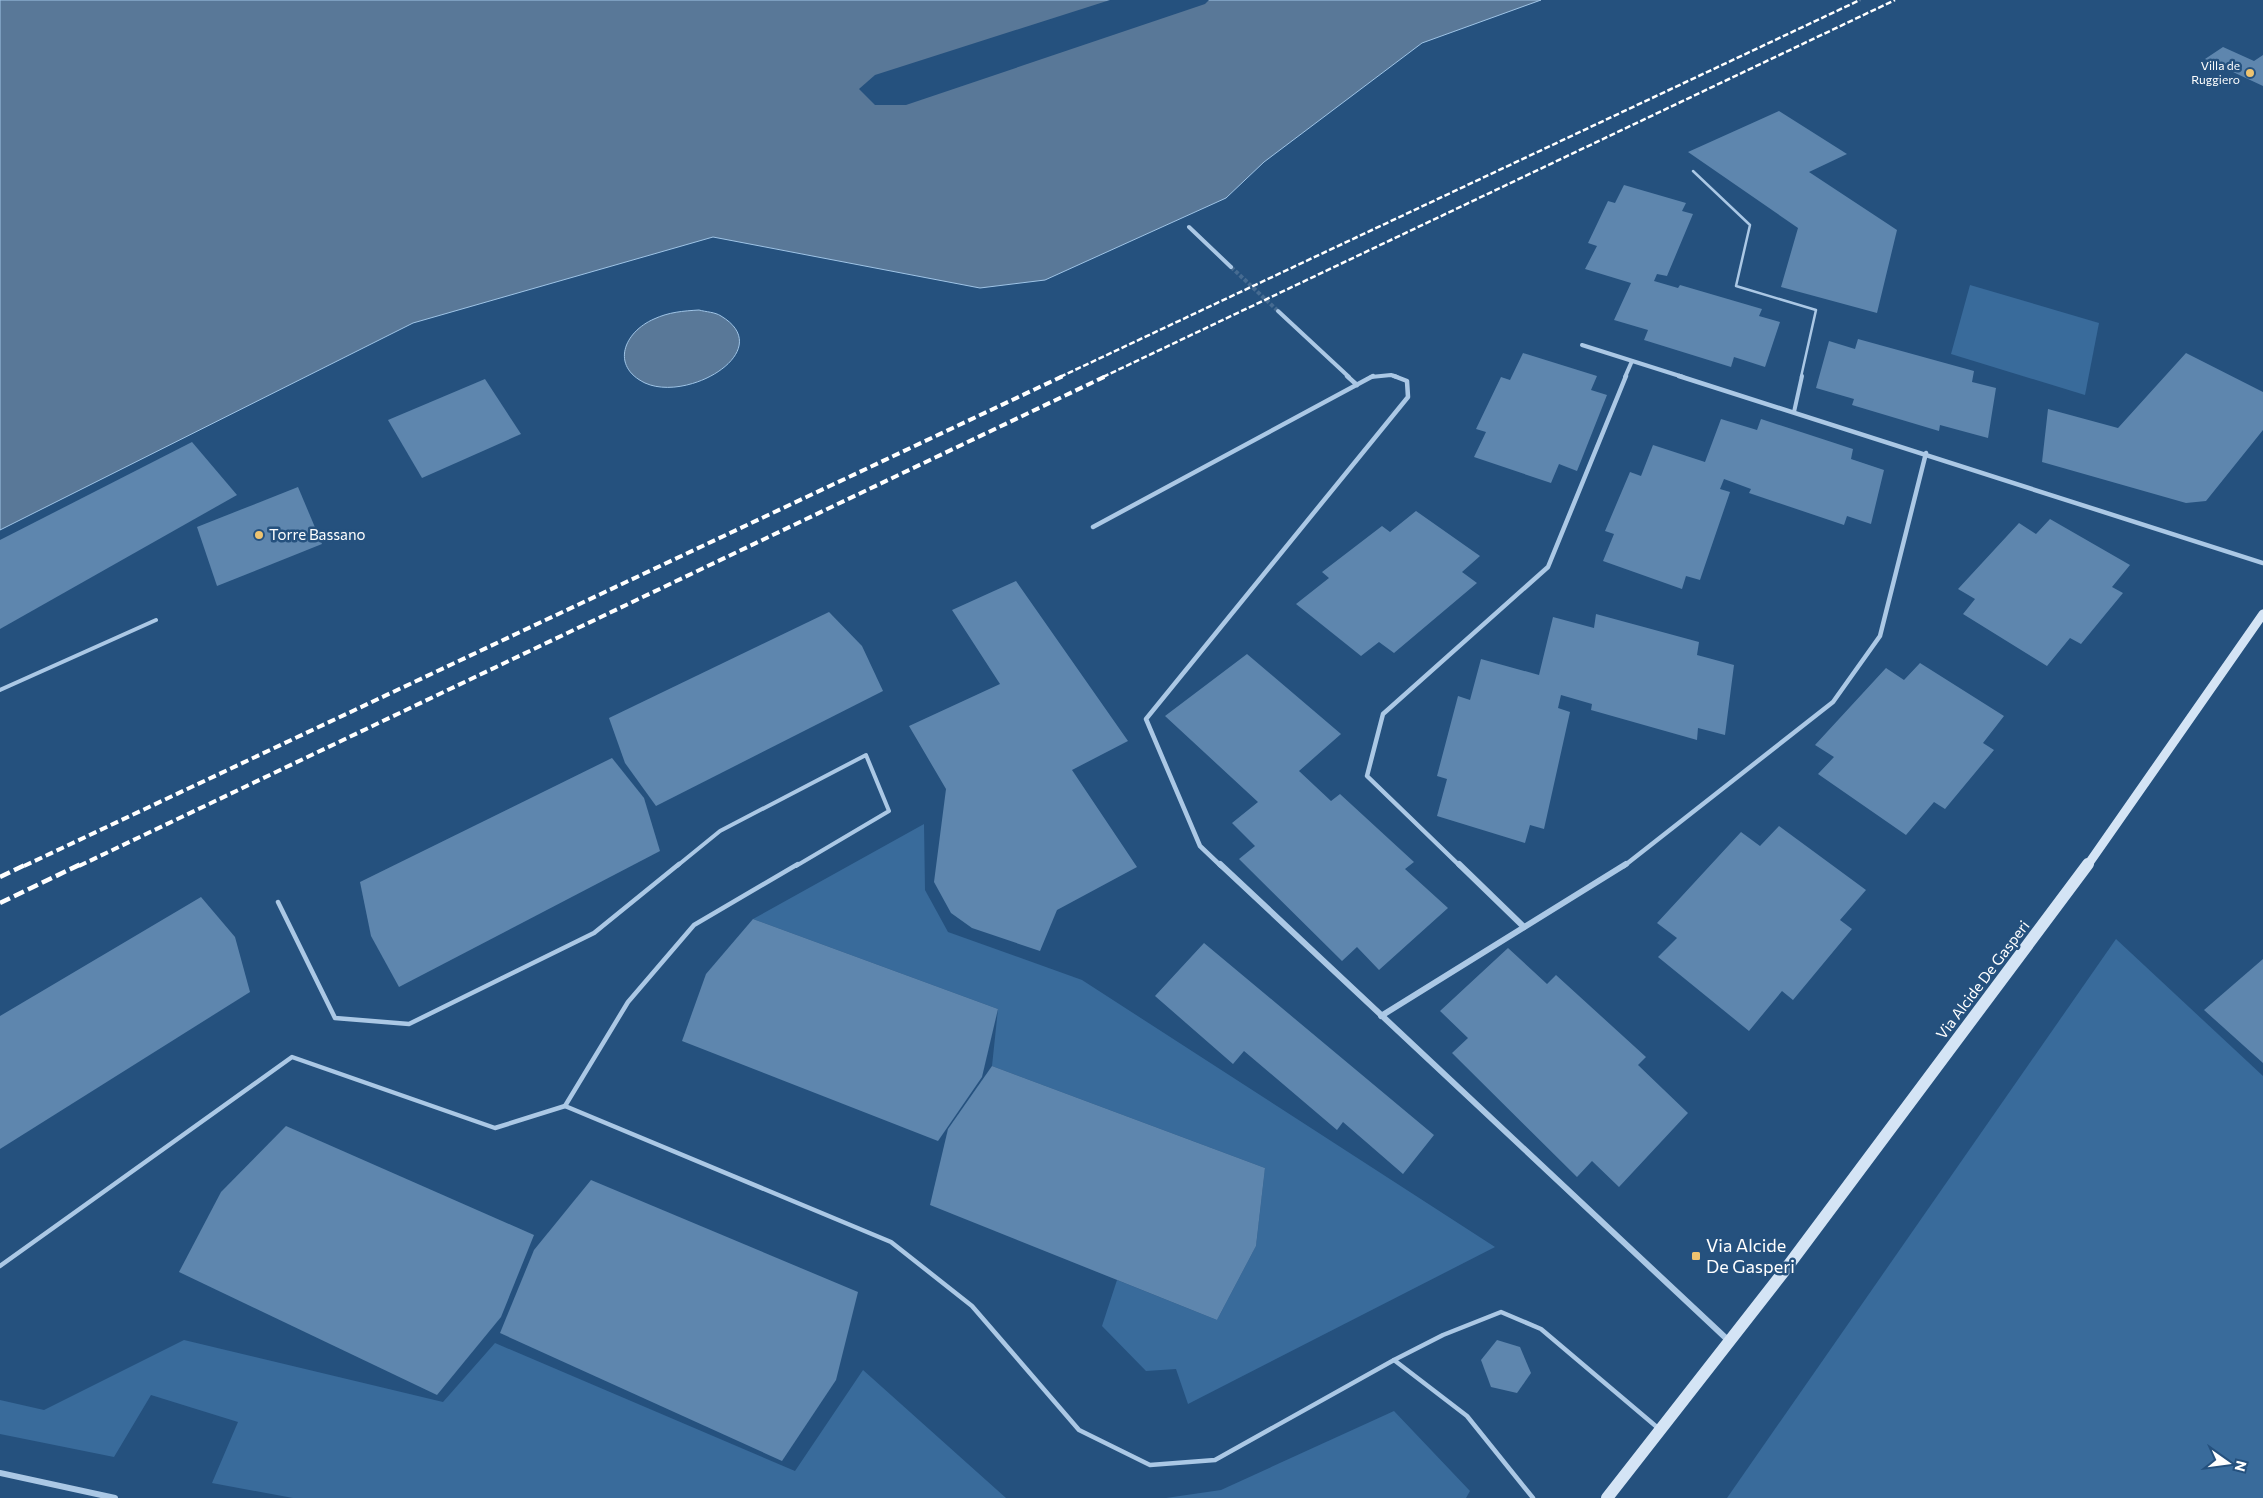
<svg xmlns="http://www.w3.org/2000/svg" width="2263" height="1498" viewBox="0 0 2263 1498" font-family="Commissioner,sans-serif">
  <rect width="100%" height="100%" fill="#25517e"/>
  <g fill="#396b9b">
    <polygon points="1970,285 2099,323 2085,395 1951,354"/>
    <polygon points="924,824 925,890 948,932 1082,980 1495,1247 1188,1404 1176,1369 1146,1371 1102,1326 1117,1280 1217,1320 1256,1246 1265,1168 992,1066 998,1009 753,919"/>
    <polygon points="2116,939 2263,1076 2263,1498 1727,1498"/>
    <polygon points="184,1340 443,1402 495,1343 795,1471 863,1370 1006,1498 293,1498 212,1483 238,1422 151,1395 114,1457 0,1434 0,1400 44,1410"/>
    <polygon points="1394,1411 1470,1491 1466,1498 1166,1498 1221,1490"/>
  </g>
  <g fill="#597898" stroke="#9fc4e6">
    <polygon points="0,0 1541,0 1422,43 1264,162 1226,198 1045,280 980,288 713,237 413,323 0,530"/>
    <path d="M699,310C706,312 715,312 721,316C778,350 689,403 645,383C610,366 624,332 654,319C669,312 683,311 699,310Z"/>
  </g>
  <polygon fill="#25517e" points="1110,0 1209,0 1205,4 906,105 875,105 859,89 875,75"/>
  <g fill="#5e86ae">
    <polygon points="2223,47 2254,61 2263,55 2263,86 2205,59"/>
    <polygon points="1779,111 1847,154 1809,172 1897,230 1877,313 1781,287 1798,228 1688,152"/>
    <polygon points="1624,185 1686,203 1682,211 1693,214 1667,276 1657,274 1654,281 1678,288 1680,285 1762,309 1759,316 1780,322 1765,367 1734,357 1731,367 1644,340 1648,330 1614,320 1631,283 1585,269 1597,246 1588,243 1608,201 1615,203"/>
    <polygon points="1858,339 1974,371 1972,382 1996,388 1988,438 1940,425 1939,431 1852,405 1854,399 1816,388 1829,341 1855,349"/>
    <polygon points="1523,353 1597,376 1591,390 1607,395 1577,471 1559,464 1551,483 1474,457 1486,432 1476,429 1501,377 1510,380"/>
    <polygon points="2186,353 2263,392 2263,430 2206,501 2186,503 2042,462 2048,409 2118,428"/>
    <polygon points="485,379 521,434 422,478 388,420"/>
    <polygon points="1721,419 1757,430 1761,419 1853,449 1851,459 1884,470 1871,524 1847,516 1844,525 1749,493 1751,489 1724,479 1720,489 1730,492 1700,580 1686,576 1682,589 1603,561 1614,534 1605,531 1630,472 1641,476 1653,445 1705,462"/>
    <polygon points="192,442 237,495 0,629 0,540"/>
    <polygon points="298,487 322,544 217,586 197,527"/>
    <polygon points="1416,511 1480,556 1462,572 1477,583 1394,653 1379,642 1361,656 1296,604 1329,578 1322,572 1382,526 1390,532"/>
    <polygon points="2050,519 2130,565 2112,587 2123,593 2081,644 2070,638 2047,666 1963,614 1975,599 1958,589 2019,523 2036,534"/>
    <polygon points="1016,581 1128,741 1072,770 1137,867 1057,910 1040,951 972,928 951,913 934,882 946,789 909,726 1000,684 952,610"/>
    <polygon points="829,612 862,646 883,691 656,806 625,763 609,718"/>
    <polygon points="1596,614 1699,642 1697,655 1734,665 1725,735 1698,728 1697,740 1591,710 1592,704 1561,695 1558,708 1570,712 1544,829 1530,825 1525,843 1437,816 1447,779 1437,776 1458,696 1470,700 1481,659 1539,675 1553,617 1594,628"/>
    <polygon points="1247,654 1341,734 1299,771 1331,801 1340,794 1414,862 1405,869 1448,908 1379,970 1357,947 1342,961 1239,859 1255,846 1232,823 1258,802 1165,716"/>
    <polygon points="1920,663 2004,716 1983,743 1994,750 1945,809 1934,802 1906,835 1818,774 1834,757 1815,745 1886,668 1904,680"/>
    <polygon points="612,758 644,798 660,851 399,987 371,936 360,882"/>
    <polygon points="1779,826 1866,890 1840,920 1852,929 1793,1000 1782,991 1749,1031 1658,957 1677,938 1657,923 1741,832 1760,846"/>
    <polygon points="201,897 235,937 250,992 0,1149 0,1016"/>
    <polygon points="753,919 998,1009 982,1077 938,1141 682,1041 706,974"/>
    <polygon points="1204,943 1434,1135 1403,1174 1343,1122 1337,1130 1244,1051 1233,1064 1155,996"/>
    <polygon points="1508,948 1547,984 1556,975 1646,1057 1638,1065 1688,1113 1619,1187 1592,1161 1577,1177 1452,1053 1468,1038 1440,1011"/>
    <polygon points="2263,959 2263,1063 2204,1010"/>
    <polygon points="992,1066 1265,1168 1256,1246 1217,1320 930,1205 948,1129"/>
    <polygon points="286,1126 534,1235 501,1317 437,1395 179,1272 221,1192"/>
    <polygon points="591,1180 858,1292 836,1380 782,1461 500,1333 534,1250"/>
    <polygon points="1497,1340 1520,1347 1531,1373 1517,1393 1491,1387 1481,1360"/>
  </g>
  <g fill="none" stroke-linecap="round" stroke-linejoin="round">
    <polyline stroke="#466b91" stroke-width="4" stroke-dasharray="4 2" stroke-linecap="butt" points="1231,267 1278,311"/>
    <polyline stroke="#abc8e5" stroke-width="2.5" points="1693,171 1750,225 1736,286 1816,310 1801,377"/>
    <g stroke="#abc8e5" stroke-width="4">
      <polyline points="1794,412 1802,376"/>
      <polyline points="0,690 156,620"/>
      <polyline points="677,866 720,831 866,755 889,811 796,866"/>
    </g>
    <g stroke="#abc8e5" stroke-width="4.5">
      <polyline points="278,902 335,1018 409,1024 594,933 679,864"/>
      <polyline points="565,1106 628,1002 694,925 798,864"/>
      <polyline points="0,1266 292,1057 495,1128 565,1106 891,1242 972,1306 1079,1430 1150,1465 1215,1460 1394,1360"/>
      <polyline points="1533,1498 1467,1416 1394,1360 1443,1335 1501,1312 1541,1329 1658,1428"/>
    </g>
    <g stroke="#abc8e5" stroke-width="4">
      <polyline points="1189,227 1231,267"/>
      <polyline points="1278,311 1349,377"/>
      <polyline points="1582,345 1683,377"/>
      <polyline points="1371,377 1391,375 1397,377"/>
      <polyline points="1625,377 1632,361"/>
    </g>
    <g stroke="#abc8e5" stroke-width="4.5">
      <polyline points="1347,376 1357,385"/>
      <polyline points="1679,376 2263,563"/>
      <polyline points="1093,527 1373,376"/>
      <polyline points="1221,866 1200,846 1146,719 1408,397 1407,381 1394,376"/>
      <polyline points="1460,866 1367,776 1383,714 1548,567 1626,376"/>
      <polyline points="1624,866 1833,702 1880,636 1926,453"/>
    </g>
    <g stroke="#abc8e5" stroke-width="6">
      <polyline points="1220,864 1729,1341"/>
      <polyline points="1459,864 1524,927"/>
      <polyline points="1381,1016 1626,864"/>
      <polyline points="0,1473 115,1498"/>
    </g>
    <polyline stroke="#d4e4f5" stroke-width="9" points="2087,866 2263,614"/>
    <polyline stroke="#d4e4f5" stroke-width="12" points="1607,1498 1785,1270 2088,864"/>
    <g stroke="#fff" stroke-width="2.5" stroke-dasharray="6 2.5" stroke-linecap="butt">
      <polyline points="1060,377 1860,0"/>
      <polyline points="1103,377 1895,0"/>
    </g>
    <g stroke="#fff" stroke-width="4" stroke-dasharray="8 4" stroke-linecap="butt">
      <polyline points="24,866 1063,376"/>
      <polyline points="79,866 1106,376"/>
    </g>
    <g stroke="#fff" stroke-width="4.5" stroke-dasharray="11 4.5" stroke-linecap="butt">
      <polyline points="0,877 27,864"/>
      <polyline points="0,903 81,864"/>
    </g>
  </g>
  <g fill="#eec370" stroke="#25517e" stroke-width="2">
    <circle cx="2250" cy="73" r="5"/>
    <circle cx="259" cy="535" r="5"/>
    <rect x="1691" y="1251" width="10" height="10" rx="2.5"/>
  </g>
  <g text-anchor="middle" stroke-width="5" stroke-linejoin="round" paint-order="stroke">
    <g font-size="12" fill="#fff" stroke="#25517e" text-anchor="end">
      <text x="2240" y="70">Villa de<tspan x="2240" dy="14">Ruggiero</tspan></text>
    </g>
    <g font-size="15" fill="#fff" stroke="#25517e" text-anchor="start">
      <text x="269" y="540">Torre Bassano</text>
    </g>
    <g font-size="15" fill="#fff" stroke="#25517e">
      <text transform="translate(1983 980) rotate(-53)" y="5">Via Alcide De Gasperi</text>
    </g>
    <g font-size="18" fill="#fff" stroke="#25517e" text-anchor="start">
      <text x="1706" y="1252">Via Alcide<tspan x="1706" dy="21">De Gasperi</tspan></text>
    </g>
  </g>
  <g transform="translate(2228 1463) rotate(104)" stroke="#25517e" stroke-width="4" paint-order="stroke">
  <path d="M0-4L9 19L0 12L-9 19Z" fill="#ffffff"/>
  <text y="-8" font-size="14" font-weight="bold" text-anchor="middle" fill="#ffffff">N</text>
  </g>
</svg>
